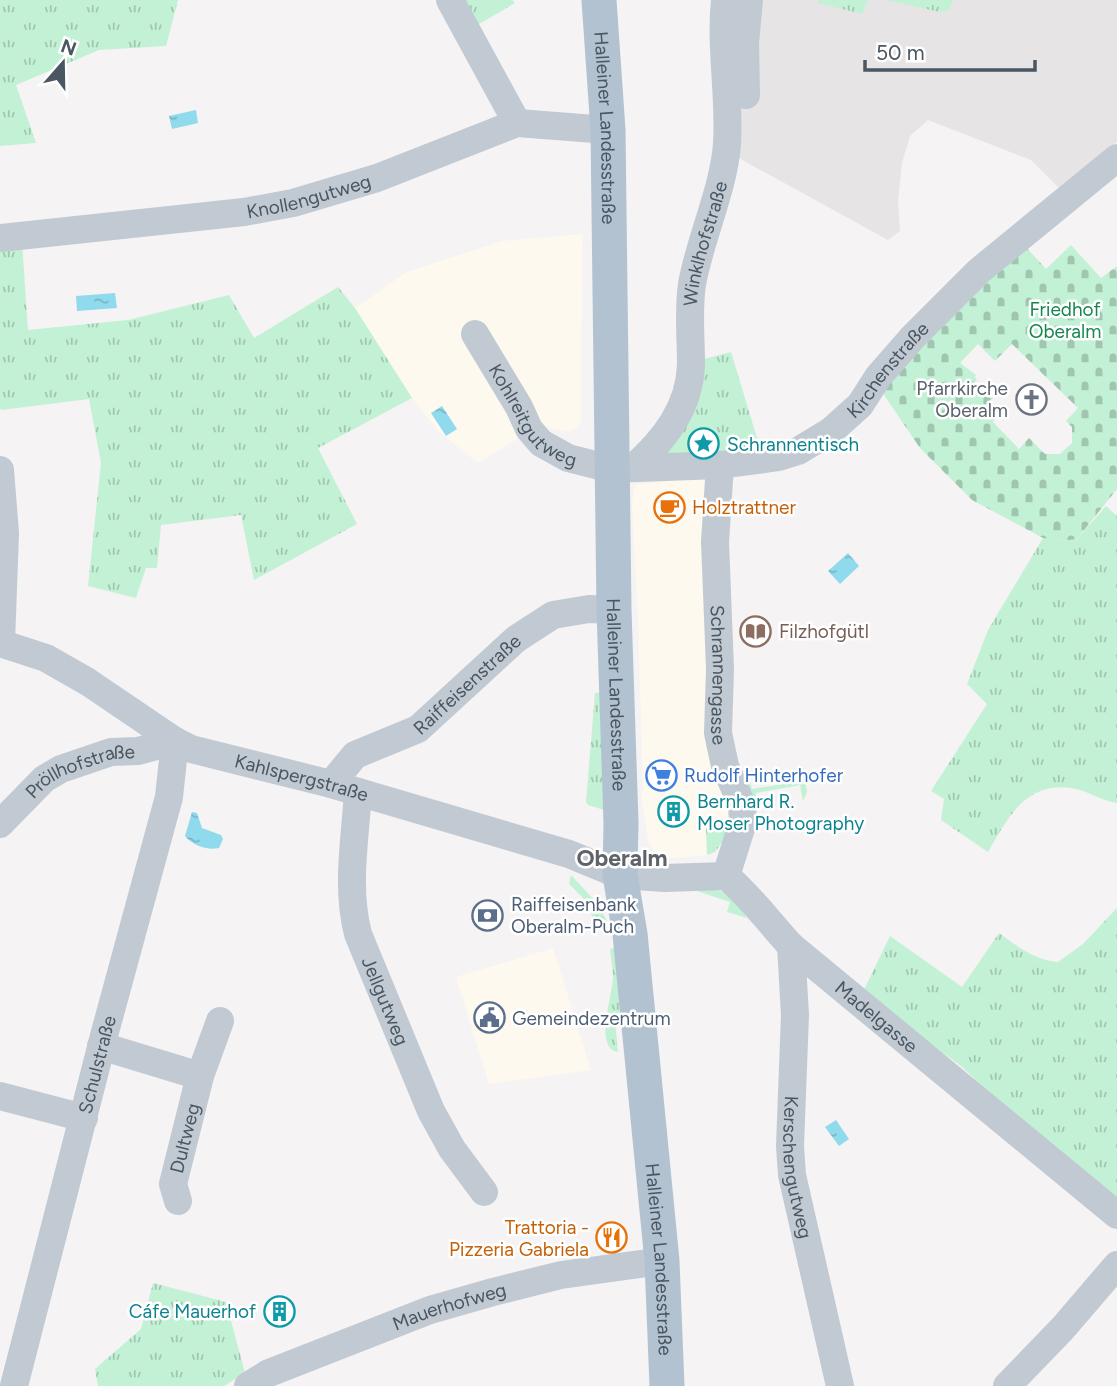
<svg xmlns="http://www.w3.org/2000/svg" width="1117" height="1386" viewBox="0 0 1117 1386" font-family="Figtree,sans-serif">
  <defs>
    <pattern id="grass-tufts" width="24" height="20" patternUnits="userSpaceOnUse" patternTransform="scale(1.75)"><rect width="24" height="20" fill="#c3f1d5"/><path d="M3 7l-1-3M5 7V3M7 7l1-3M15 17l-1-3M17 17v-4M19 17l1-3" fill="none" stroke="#a0c6b0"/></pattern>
    <pattern id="cemetery-stones" width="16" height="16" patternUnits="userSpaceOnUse" patternTransform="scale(1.75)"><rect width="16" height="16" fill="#c3f1d5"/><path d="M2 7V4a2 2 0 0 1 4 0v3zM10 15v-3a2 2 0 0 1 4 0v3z" fill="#a0c6b0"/></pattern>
    <pattern id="water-ripples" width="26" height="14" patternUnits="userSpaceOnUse" patternTransform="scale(1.75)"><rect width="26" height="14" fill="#90daee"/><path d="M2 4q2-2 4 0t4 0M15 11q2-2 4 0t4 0" fill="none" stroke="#78b4c4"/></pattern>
  </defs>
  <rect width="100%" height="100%" fill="#f5f3f3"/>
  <g fill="#fdf9ef">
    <polygon points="582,234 581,420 578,428 569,432 550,428 537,422 527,433 478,463 438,431 412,398 355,308 407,272 502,241"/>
    <polygon points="703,476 708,479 734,826 706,828 707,855 662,859 653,851 648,839 641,795 643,791 638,617 632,502 635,485"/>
    <polygon points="553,948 591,1070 489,1084 456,977"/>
  </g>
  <polygon fill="#e6e4e5" points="736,0 1117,0 1117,142 1060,189 1031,160 928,120 910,136 902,163 898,201 900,231 888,240 735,156"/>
  <g fill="url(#grass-tufts)">
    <polygon points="0,0 178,0 166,46 99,50 16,85 36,143 0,146"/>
    <polygon points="465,0 512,0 515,3 479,24"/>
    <polygon points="818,0 868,0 862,14 818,3"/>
    <polygon points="885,0 953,0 949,10 940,12"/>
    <polygon points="22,242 28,330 128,320 229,295 254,338 338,287 355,308 412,398 318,448 357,524 254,580 241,515 161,525 157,568 146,568 136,598 88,586 101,463 89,399 1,410 0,408 0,244"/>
    <polygon points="731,352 761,451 668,459 663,447 700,360"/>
    <path d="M1106,506L1117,516V803C1101,801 1087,790 1071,788C1025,782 1008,818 988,852L941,820L944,799L931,791L987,704L967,684L988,630L1043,538L1061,541L1077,539Z"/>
    <polygon points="606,692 604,810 588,805 586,802 595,693"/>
    <polygon points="801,764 803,767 807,792 803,801 800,785 756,793 758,809 745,778 748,773 752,789 803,781"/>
    <polygon points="734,826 715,852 707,855 706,828"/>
    <polygon points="571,875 597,903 607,921 592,917 589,904 569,884"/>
    <polygon points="714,888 733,897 747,918 727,912 730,902 694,890"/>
    <path d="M1117,908V1202L1019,1121L961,1066L862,994L890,936L962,987L999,933C1018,947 1035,960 1058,962L1083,944Z"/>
    <path d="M616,947L627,1009L615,1022L618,1052C593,1048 613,995 613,977C613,968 611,959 610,949Z"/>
    <polygon points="153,1283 226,1302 245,1373 224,1386 98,1386 95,1369 141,1329"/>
  </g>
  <path fill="url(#cemetery-stones)" fill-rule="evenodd" d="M1023,244L1046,269L1071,245L1101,278L1117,266V489L1077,539L1061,541L1043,538L972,500L920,448L880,389ZM978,344L995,361L1012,344L1078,408L1066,421L1072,427V443L1060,454H1045L1029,438L1019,449L993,422L1002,412L991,401L993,398L985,396L975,386L971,385L977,380L975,377L976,375L960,363Z"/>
  <g fill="url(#water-ripples)">
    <polygon points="196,110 198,123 172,129 169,116"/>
    <polygon points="115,293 117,308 77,311 76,296"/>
    <polygon points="442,406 457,429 446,436 431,413"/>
    <polygon points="848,553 859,566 840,584 828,571"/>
    <path d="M192,812L197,813L202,828L221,835L223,839L219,848C208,851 192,845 185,836Z"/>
    <polygon points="836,1120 849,1139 839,1146 825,1127"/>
  </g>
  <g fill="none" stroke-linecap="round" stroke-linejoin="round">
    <g stroke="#c1cad2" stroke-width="28">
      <polyline points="450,0 517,123"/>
      <polyline points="746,95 745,43 749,0"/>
      <path id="s1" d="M0,238L244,212L293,203L377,178L517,123L608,130"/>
      <path id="s2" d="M475,334L519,407L529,429L541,443L568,458L611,469L720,465L779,457L798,451L831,431L860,405L878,377L912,338L979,271L1117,158"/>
      <path id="s3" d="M720,465L715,542L720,669L718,733L725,766L742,805L743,822L726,876"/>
      <path id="s4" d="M633,468C664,440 690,408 691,364C691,338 688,311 692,284C700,239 724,188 727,144C730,96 720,48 725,0"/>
      <polyline points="0,470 5,533 1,643"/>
      <path id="s5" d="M0,643L46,658L88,682L175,741L191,749L331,784L569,854L620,875L665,878L726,876C751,897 769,922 791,946L1117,1215"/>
      <path id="s6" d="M331,784L355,755L418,729L516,639L553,615L589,609L614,610"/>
      <path id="s7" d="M358,792C355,840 346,888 358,934L431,1111L452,1149L484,1192"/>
      <path id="s8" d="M0,824L44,779L61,769L111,752L138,751L175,741"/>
      <path id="s9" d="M791,946L795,1015L790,1146L792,1175L840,1386"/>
      <polyline points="101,1046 200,1076"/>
      <polyline points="0,1096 84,1118"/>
      <path id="s10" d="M178,1201L173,1184L200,1076L220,1021"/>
      <path id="s11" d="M14,1386L105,1032L169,797L175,741"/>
      <path id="s12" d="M248,1386L269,1373L430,1310L493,1292L561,1275L662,1261"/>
      <polyline points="1007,1386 1063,1328 1117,1265"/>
    </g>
    <path stroke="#b3c2d1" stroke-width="35" id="s13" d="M599,0L608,130L614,610L621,823L620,875L630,934L662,1261L667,1386"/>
  </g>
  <defs>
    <symbol id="church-ring" viewBox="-11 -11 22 22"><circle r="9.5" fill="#fff" stroke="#6b7280" stroke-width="1.5"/><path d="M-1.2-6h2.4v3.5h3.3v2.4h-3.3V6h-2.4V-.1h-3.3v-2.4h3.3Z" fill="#6b7280"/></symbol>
    <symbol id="sight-ring" viewBox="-11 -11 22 22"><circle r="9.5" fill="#fff" stroke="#0f9aa8" stroke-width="1.5"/><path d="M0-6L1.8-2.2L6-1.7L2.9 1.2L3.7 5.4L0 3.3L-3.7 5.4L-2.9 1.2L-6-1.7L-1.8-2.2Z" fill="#0f9aa8"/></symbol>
    <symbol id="cafe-ring" viewBox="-11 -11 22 22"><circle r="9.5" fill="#fff" stroke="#e8710a" stroke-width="1.5"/><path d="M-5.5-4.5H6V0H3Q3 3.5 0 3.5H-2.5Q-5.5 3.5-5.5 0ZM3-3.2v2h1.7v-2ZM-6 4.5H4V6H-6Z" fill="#e8710a"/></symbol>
    <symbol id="library-ring" viewBox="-11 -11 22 22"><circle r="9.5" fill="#fff" stroke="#8d6e63" stroke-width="1.5"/><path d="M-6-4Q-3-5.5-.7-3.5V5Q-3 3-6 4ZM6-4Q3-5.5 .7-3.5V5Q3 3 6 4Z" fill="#8d6e63"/></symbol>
    <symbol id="supermarket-ring" viewBox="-11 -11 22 22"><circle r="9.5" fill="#fff" stroke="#3f7fe0" stroke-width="1.5"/><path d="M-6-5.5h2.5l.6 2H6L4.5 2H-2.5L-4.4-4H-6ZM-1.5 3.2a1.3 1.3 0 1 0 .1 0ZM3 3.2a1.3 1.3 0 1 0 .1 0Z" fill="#3f7fe0"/></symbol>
    <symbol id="building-ring" viewBox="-11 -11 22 22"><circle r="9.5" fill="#fff" stroke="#0f9aa8" stroke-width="1.5"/><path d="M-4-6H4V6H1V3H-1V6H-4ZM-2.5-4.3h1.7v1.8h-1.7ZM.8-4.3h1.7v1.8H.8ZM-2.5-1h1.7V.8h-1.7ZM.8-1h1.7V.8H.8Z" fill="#0f9aa8"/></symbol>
    <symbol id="bank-ring" viewBox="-11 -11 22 22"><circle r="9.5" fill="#fff" stroke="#5c6f8a" stroke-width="1.5"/><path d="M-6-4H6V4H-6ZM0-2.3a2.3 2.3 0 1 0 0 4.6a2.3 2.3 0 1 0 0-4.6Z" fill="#5c6f8a"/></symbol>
    <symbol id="civic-ring" viewBox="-11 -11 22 22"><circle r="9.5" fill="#fff" stroke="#5c6f8a" stroke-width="1.5"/><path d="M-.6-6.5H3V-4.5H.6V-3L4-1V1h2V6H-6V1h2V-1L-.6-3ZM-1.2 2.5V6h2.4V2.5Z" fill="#5c6f8a"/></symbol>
    <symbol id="restaurant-ring" viewBox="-11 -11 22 22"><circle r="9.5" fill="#fff" stroke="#e8710a" stroke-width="1.5"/><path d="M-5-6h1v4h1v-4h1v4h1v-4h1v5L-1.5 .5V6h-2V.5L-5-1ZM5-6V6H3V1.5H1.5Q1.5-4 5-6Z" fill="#e8710a"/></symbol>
  </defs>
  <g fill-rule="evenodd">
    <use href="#church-ring" x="1014" y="382" width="35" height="35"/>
    <use href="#sight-ring" x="686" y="426" width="35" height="35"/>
    <use href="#cafe-ring" x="652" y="490" width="35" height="35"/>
    <use href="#library-ring" x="738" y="614" width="35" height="35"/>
    <use href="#supermarket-ring" x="644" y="758" width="35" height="35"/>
    <use href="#building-ring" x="656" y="794" width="35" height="35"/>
    <use href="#bank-ring" x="470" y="898" width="35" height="35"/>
    <use href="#civic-ring" x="472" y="1000" width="35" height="35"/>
    <use href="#restaurant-ring" x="594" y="1220" width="35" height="35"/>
    <use href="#building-ring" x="262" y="1294" width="35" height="35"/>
  </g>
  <g text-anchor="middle" stroke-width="5" stroke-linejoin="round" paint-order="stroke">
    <g font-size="19" fill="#4a5661" stroke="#fff">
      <text dy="7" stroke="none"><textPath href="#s13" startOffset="128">Halleiner Landesstraße</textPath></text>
      <text dy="7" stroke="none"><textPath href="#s1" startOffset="312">Knollengutweg</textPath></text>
      <text dy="7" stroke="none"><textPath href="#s4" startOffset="245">Winklhofstraße</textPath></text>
      <text dy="7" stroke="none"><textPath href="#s2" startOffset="514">Kirchenstraße</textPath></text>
      <text dy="7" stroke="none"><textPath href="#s2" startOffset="102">Kohlreitgutweg</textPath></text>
      <text dy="7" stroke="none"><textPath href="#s3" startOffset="210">Schrannengasse</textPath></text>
      <text dy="7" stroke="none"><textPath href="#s6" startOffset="172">Raiffeisenstraße</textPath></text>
      <text dy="7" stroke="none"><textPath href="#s13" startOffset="695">Halleiner Landesstraße</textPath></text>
      <text dy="7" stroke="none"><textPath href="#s8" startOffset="100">Pröllhofstraße</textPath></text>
      <text dy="7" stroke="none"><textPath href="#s5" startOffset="334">Kahlspergstraße</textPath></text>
      <text dy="7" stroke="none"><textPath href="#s7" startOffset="215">Jellgutweg</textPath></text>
      <text dy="7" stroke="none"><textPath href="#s5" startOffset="980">Madelgasse</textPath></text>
      <text dy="7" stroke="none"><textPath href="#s11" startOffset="332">Schulstraße</textPath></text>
      <text dy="7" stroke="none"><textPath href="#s10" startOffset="65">Dultweg</textPath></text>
      <text dy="7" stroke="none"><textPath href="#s9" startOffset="222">Kerschengutweg</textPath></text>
      <text dy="7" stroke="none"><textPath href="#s13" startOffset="1262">Halleiner Landesstraße</textPath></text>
      <text dy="7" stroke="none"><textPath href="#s12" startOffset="217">Mauerhofweg</textPath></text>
    </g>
    <g font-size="19" fill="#17864f" stroke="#fff">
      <text x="1065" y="316">Friedhof<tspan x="1065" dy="22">Oberalm</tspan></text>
    </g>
    <g font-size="19" fill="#5b616d" stroke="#fff" text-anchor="end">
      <text x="1008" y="395">Pfarrkirche<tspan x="1008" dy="22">Oberalm</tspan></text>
    </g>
    <g font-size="19" fill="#0d838f" stroke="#fff" text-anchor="start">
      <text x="727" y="451">Schrannentisch</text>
      <text x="697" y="808">Bernhard R.<tspan x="697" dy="22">Moser Photography</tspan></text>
      <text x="256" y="1318" text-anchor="end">Cáfe Mauerhof</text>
    </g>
    <g font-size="19" fill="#c56008" stroke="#fff" text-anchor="start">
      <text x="692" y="514">Holztrattner</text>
      <text x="589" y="1234" text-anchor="end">Trattoria -<tspan x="589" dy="22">Pizzeria Gabriela</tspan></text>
    </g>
    <g font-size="19" fill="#785e54" stroke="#fff" text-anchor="start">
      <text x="779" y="638">Filzhofgütl</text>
    </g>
    <g font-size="19" fill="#366cbe" stroke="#fff" text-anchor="start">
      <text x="684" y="782">Rudolf Hinterhofer</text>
    </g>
    <g font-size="19" fill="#4e5e75" stroke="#fff" text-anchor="start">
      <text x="511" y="911">Raiffeisenbank<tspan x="511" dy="22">Oberalm-Puch</tspan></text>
      <text x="512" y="1025">Gemeindezentrum</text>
    </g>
    <g font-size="23" font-weight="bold" fill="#5f6368" stroke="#fff">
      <text x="622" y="866">Oberalm</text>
    </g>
  </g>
  <g transform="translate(63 63) rotate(20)" stroke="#ffffff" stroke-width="5" paint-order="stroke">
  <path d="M0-5L12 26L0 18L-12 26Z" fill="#4a5661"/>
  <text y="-10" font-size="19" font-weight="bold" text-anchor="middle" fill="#4a5661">N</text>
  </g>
  <path d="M865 60v10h170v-10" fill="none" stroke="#4a5661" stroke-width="3.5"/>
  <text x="876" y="60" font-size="21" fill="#4a5661" stroke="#ffffff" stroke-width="5" paint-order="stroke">50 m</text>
</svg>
